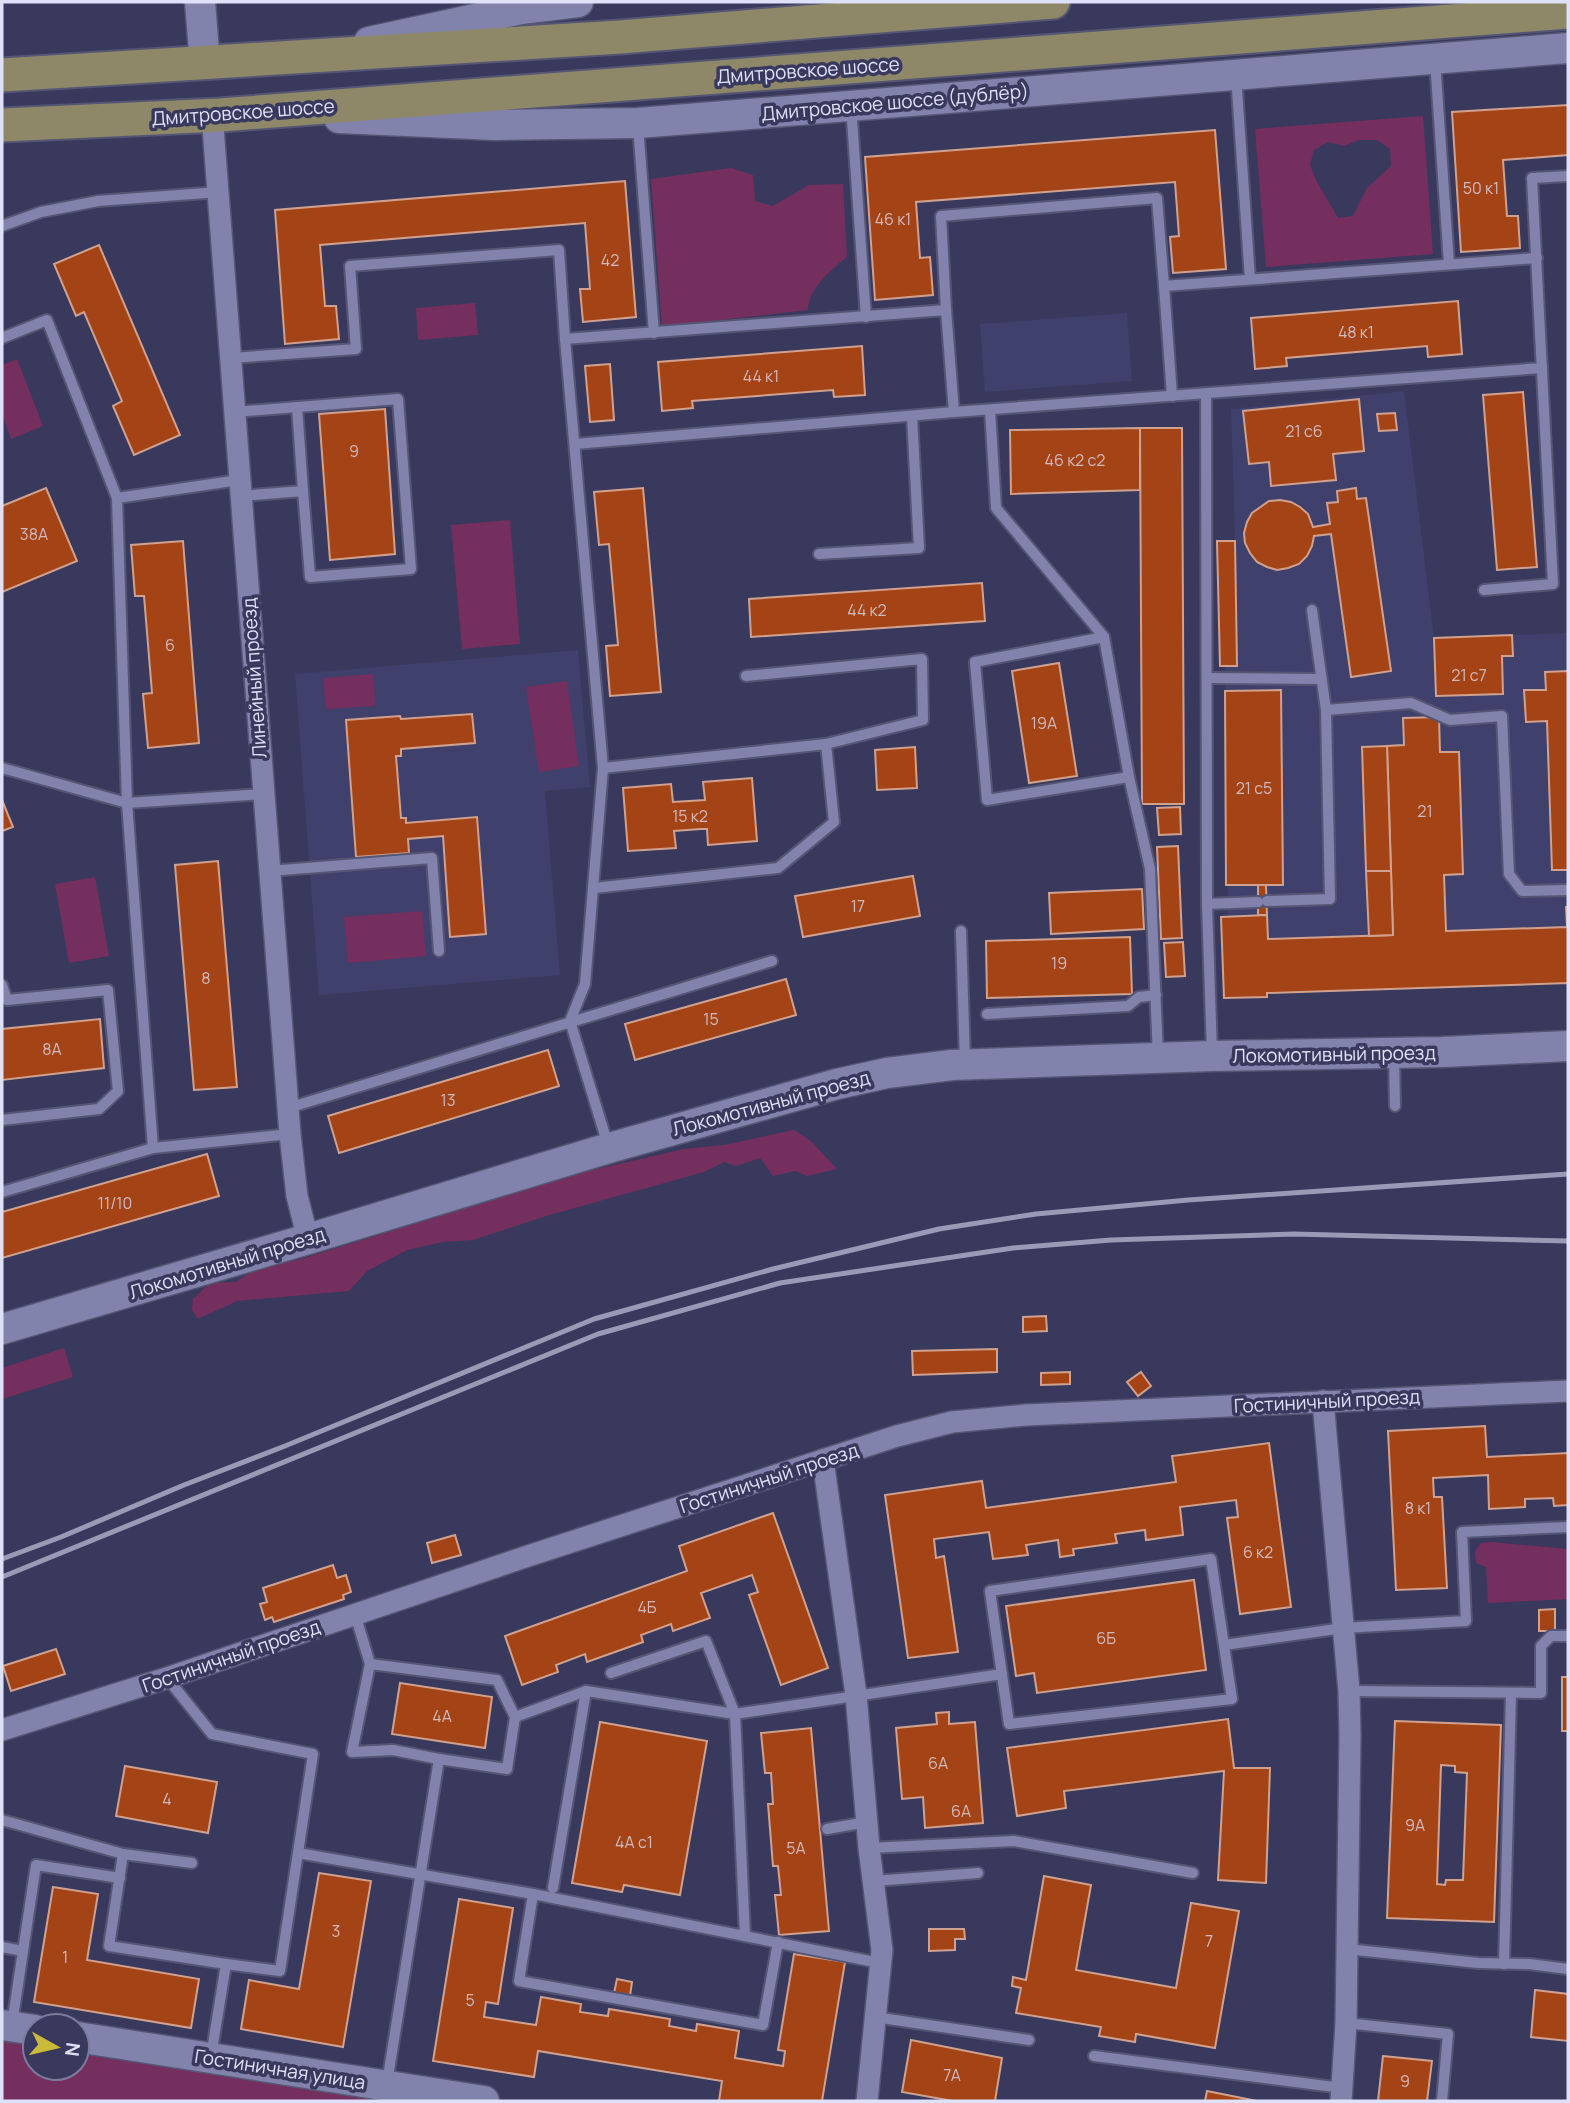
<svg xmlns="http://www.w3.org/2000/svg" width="1570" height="2103" viewBox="0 0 1570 2103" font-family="Manrope,sans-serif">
  <rect width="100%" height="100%" fill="#38395d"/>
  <g fill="#3f406b">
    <polygon points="1127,313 1132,381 985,392 980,324"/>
    <polygon points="1404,391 1434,638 1568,633 1568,985 1567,983 1267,993 1267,997 1224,998 1221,917 1228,916 1225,666 1220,666 1217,541 1235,541 1231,409"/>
    <polygon points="578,650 590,787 545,791 560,975 319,995 295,674"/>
  </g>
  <g fill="#752f5e" fill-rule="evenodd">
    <path d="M1423,116L1433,254L1266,267L1255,129ZM1359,140H1377L1390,149L1391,166L1367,188L1353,216L1338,218L1316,180L1310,165L1314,150L1328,142L1344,146Z"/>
    <path d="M731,168L753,175L755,201L773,206L809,185L843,184L847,257C832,269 808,289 808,310L662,327L651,179Z"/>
    <polygon points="475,303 478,335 418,340 416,308"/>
    <polygon points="17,359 43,426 11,439 2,414 2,365"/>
    <polygon points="510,520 520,644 462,649 451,525"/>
    <polygon points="373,674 375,706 326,709 323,678"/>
    <polygon points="567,681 579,766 539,772 526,687"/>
    <polygon points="95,877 109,956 69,963 55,884"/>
    <polygon points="422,911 426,956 348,963 344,917"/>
    <polygon points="794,1130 811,1141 837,1169 807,1176 795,1171 773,1176 760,1158 736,1166 724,1162 704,1172 546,1216 473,1240 443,1242 407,1250 367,1271 349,1291 237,1301 198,1319 192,1310 193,1299 210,1283 236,1282 256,1268 298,1260 575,1174 684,1149 724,1145"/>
    <polygon points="64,1348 73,1377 2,1399 2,1368"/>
    <polygon points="1492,1542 1568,1549 1568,1599 1488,1603 1486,1567 1476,1563 1475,1552 1481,1543"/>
    <polygon points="2,2036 35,2042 35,2068 77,2068 77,2049 395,2101 2,2101"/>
  </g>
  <g fill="#a44315" stroke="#d1a18f" stroke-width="2" fill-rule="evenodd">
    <polygon points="1568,105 1568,155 1503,160 1507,216 1518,216 1520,248 1461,252 1452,112"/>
    <polygon points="1215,130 1226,269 1173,273 1170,237 1179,236 1175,182 916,202 920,258 930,257 933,295 875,300 865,157"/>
    <polygon points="625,181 636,317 583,322 580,289 590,289 585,223 320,245 325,306 336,306 339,339 285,344 275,210"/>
    <polygon points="99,245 180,435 134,455 113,406 122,401 84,312 76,316 54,264"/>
    <polygon points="1458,301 1462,354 1428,357 1427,346 1286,358 1287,366 1255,369 1251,318"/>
    <polygon points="862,346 865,395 834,397 833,390 692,401 693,408 662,411 658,362"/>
    <polygon points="610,364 614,420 590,422 585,366"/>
    <polygon points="1523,392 1537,567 1497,570 1483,395"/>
    <polygon points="1359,399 1364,451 1333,454 1336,480 1271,486 1269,462 1249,464 1243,411"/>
    <polygon points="385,409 395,554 330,560 319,414"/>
    <polygon points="1395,413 1397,430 1379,431 1377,414"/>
    <polygon points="1140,428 1182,428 1184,804 1142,804"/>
    <polygon points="1140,428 1140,490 1011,494 1010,430"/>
    <polygon points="46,488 77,561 2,592 2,506"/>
    <polygon points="643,488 661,692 610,696 606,646 618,645 609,544 599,545 594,492"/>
    <polygon points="1356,488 1357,499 1366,498 1391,671 1351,677 1331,534 1314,536 1312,546 1307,556 1299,564 1288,568 1277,570 1267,567 1257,562 1250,553 1245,543 1244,533 1247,522 1252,513 1269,501 1280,500 1291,502 1300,507 1308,514 1313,527 1330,524 1327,503 1338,502 1337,491"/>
    <polygon points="183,541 199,743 148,748 143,694 152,693 144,596 135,596 131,545"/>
    <polygon points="1217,541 1235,541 1237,666 1220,666"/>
    <polygon points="982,583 985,621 751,637 749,599"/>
    <polygon points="1512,635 1513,656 1502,656 1503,694 1436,696 1434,638"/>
    <polygon points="1059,663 1077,776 1029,783 1012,671"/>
    <polygon points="1568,671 1568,870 1552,870 1547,721 1526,722 1524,690 1546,690 1545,672"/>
    <polygon points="1281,690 1283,885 1226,885 1225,691"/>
    <polygon points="472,714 475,743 401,749 401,756 396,756 401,818 406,818 406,823 477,817 486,934 450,937 443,836 408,839 409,853 356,857 346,720 400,716 401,719"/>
    <polygon points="1439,717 1440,752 1459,752 1463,874 1444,875 1446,931 1567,927 1566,907 1568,907 1568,985 1568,983 1267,993 1267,997 1224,998 1221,917 1267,915 1268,939 1393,935 1387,746 1404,745 1403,718"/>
    <polygon points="1387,746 1391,871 1366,871 1362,747"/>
    <polygon points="915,747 917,788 877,790 875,750"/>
    <polygon points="752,778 757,841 708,845 707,829 701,829 674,831 676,848 628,851 623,788 671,784 673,802 705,800 703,782"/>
    <polygon points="2,800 13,827 2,831"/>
    <polygon points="1180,807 1181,834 1159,835 1157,808"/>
    <polygon points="1178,846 1182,938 1161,939 1157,847"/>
    <polygon points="218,861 237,1087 194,1090 175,865"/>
    <polygon points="1366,871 1391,871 1393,935 1369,936"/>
    <polygon points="913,876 920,916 803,937 795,896"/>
    <polygon points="1258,885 1266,885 1267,915 1258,915"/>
    <polygon points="1142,889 1144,929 1051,934 1049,893"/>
    <polygon points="1130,937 1132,994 987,998 986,941"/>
    <polygon points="1183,942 1185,976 1166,977 1164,943"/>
    <polygon points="786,979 796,1015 635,1060 625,1024"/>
    <polygon points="100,1019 104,1068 2,1080 2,1029"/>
    <polygon points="548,1050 559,1086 339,1153 328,1116"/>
    <polygon points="207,1154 219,1196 2,1258 2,1212"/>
    <polygon points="1046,1316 1047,1331 1023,1332 1023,1317"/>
    <polygon points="997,1349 997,1372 913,1375 912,1351"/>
    <polygon points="1070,1372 1070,1384 1041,1385 1041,1373"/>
    <polygon points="1141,1372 1151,1386 1138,1396 1127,1382"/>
    <polygon points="1485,1426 1487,1457 1568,1453 1568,1505 1554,1506 1553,1498 1525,1499 1525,1507 1489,1509 1488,1475 1433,1478 1434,1497 1442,1497 1447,1588 1396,1590 1388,1431"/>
    <polygon points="1269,1443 1291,1607 1240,1614 1227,1518 1238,1517 1236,1500 1180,1507 1183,1535 1146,1540 1145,1530 1115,1534 1117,1543 1073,1549 1074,1555 1060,1557 1058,1540 1026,1545 1028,1555 993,1559 989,1532 934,1539 936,1558 944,1556 958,1652 908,1658 885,1495 982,1481 986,1508 1176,1482 1172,1456"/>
    <polygon points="773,1513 828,1668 781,1685 749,1595 758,1592 752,1575 701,1593 710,1618 673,1631 671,1624 641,1635 643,1642 587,1662 585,1654 556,1665 558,1672 522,1685 505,1636 687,1571 679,1546"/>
    <polygon points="455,1535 461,1555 432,1563 427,1543"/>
    <polygon points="333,1565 337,1578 346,1575 351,1592 343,1595 344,1599 274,1622 272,1617 265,1620 260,1604 267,1602 263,1588"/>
    <polygon points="1194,1580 1206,1670 1037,1693 1034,1673 1016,1676 1006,1606"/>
    <polygon points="1555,1609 1555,1631 1539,1631 1539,1610"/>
    <polygon points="56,1649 65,1674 11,1691 3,1666"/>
    <rect x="1562" y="1677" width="6" height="54"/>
    <polygon points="400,1683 492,1697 485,1748 392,1734"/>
    <polygon points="949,1712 949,1724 975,1722 983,1823 925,1828 923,1797 902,1799 896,1728 937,1724 936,1713"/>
    <polygon points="1228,1719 1234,1768 1270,1768 1266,1883 1218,1880 1224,1771 1064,1791 1066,1808 1017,1816 1007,1748"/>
    <path d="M1395,1721L1501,1725L1494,1922L1387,1918ZM1441,1765L1455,1766V1772L1467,1773L1463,1880H1446L1445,1885L1437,1884Z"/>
    <polygon points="600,1722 707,1741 680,1895 624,1885 622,1892 572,1883"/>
    <polygon points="811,1728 829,1931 779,1935 775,1895 781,1895 778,1866 773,1866 768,1804 773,1804 771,1773 765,1773 761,1733"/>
    <polygon points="125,1766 217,1782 208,1833 116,1816"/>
    <polygon points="319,1873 371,1881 343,2047 241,2029 249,1980 299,1989"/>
    <polygon points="1044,1876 1091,1885 1076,1970 1176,1988 1191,1903 1239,1911 1215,2048 1136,2034 1135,2042 1099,2036 1101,2027 1016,2013 1021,1988 1012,1986 1013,1977 1026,1980"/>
    <polygon points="53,1887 98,1894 87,1960 199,1979 191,2028 34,2002"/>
    <polygon points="459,1899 513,1908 498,2004 486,2002 484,2017 536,2025 541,1997 581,2004 580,2012 608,2016 609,2009 670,2019 669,2026 696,2031 697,2024 739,2031 735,2058 783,2066 785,2051 778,2050 794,1954 845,1962 822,2101 719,2101 722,2081 538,2051 534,2077 433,2061"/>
    <polygon points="929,1929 964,1929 965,1939 955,1939 955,1950 929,1951"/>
    <polygon points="617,1979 632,1982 630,1996 614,1993"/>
    <polygon points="1535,1990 1568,1994 1568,2041 1531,2037"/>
    <polygon points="911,2040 1002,2058 995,2101 953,2101 902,2092"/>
    <polygon points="1383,2056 1432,2061 1427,2101 1378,2101"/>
    <polygon points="1207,2091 1257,2101 1205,2101"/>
  </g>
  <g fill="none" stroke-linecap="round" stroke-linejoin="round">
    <defs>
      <g id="lane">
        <polyline points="1435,60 1449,264"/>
        <polyline points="1236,75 1250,279"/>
        <polyline points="851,106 866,317"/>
        <polyline points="638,126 654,333"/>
        <polyline points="2,226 41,212 98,201 219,192"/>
        <polyline points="1164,286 1172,396"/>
        <polyline points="946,310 941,216 1157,198 1164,286 1537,258"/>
        <polyline points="2,338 47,320 117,498 239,480"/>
        <polyline points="565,339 603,768 585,984 570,1021 608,1145"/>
        <polyline points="231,358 356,349 350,266 559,250 565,339 946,310 954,412"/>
        <polyline points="1206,394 1207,904 1212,1053"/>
        <polyline points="297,407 303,491"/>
        <polyline points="990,410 996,508 1104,637 1129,777 1150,869 1158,1056"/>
        <polyline points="234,412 398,399 411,569 310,577 303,491 240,496"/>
        <polyline points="575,444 954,412 1542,368"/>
        <polyline points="819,554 919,548 912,416"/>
        <polyline points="1484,590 1553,584 1532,178 1568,176"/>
        <polyline points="1312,610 1326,710"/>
        <polyline points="1104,637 975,662 987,800 1129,777"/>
        <polyline points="746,676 922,659 923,720 826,744"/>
        <polyline points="1208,678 1321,679"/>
        <polyline points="2,768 127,803 117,498"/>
        <polyline points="269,871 432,858 439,951"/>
        <polyline points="594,888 778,868 834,822 826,744 603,768"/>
        <polyline points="1267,901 1330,899 1326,710 1411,703 1450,720 1502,716 1509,874 1522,891 1568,890"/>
        <polyline points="1207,904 1258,902"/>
        <polyline points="961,931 965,1062"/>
        <polyline points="2,985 7,1000 108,990 118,1091 99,1109 2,1120"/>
        <polyline points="987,1014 1128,1006 1139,997 1156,995"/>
        <polyline points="1394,1055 1395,1106"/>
        <polyline points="288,1108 772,961"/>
        <polyline points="153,1148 127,803 263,794"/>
        <polyline points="2,1192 153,1148 290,1134"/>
        <polygon points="1211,1559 1232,1699 1009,1724 990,1591"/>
        <polyline points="355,1614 370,1664 352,1752 393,1750 439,1759 387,2083"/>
        <polyline points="1224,1645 1343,1628 1466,1621 1462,1532 1568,1527"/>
        <polyline points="370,1664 497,1680 515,1717 507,1769 439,1759"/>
        <polyline points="611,1673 706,1641 735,1714 745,1936"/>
        <polyline points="167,1678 212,1734 313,1754 280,1971 226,1964 211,2056"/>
        <polyline points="1349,1691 1541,1693 1541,1646 1551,1636 1568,1636"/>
        <polyline points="515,1717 586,1691 735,1714 1002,1674"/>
        <polyline points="2,1820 123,1854"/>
        <polyline points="827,1829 867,1822"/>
        <polyline points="869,1848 1014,1841 1193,1873"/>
        <polyline points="298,1853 533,1894 519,1981 763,2025 778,1942"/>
        <polyline points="192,1863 123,1854 109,1946 226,1964"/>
        <polyline points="874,1881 978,1873"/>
        <polyline points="553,1888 586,1691"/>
        <polyline points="533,1894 880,1963"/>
        <polyline points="2,1947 23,1951"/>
        <polyline points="1347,1949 1478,1963 1529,1964 1568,1969"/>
        <polyline points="1504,1964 1511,1693"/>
        <polyline points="875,2017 1029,2040"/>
        <polyline points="1346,2023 1448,2034 1442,2101"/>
        <polyline points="12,2024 36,1865 120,1878"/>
        <polyline points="1094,2056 1342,2088"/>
      </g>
      <g id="street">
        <polyline points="212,114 290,1134 297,1196 308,1239"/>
        <polyline points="1323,1401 1349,1691 1350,1736 1346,2023 1341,2101"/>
        <polyline points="823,1460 856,1695 869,1848 882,1950 867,2101"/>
        <polyline points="2,1730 167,1678 528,1556 897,1436 952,1422 1026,1415 1568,1391"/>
      </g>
      <g id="secondary">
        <polyline points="200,2 205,64"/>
        <polyline points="369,42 521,9 578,2"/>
        <polyline points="339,118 495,125 638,123 1568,48"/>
        <polyline points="2,1329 308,1239 609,1148 837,1084 887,1073 952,1065 1212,1056 1443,1052 1568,1046"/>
        <polyline points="2,2025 35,2030"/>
        <polyline points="77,2037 484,2101"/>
      </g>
      <g id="primary">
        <polyline points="2,75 620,37 1053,2"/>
        <polyline points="2,125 220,115 1568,12"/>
      </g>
    </defs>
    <use href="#lane" stroke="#555574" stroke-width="14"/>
    <use href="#street" stroke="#555574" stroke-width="24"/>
    <use href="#secondary" stroke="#555574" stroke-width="33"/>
    <use href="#primary" stroke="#555574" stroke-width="37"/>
    <use href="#lane" stroke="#8183ac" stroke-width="10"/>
    <use href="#street" stroke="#8183ac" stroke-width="21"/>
    <use href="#secondary" stroke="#8183ac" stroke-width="30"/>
    <use href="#primary" stroke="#8e8869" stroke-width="33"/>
    <g stroke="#989ab6" stroke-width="5">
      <polyline points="2,1559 61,1537 184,1485 285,1446 594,1319 773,1269 939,1229 1036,1214 1188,1200 1568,1174"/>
      <polyline points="2,1577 598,1334 780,1283 1013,1248 1111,1240 1294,1234 1568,1241"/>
    </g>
  </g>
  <g text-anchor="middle" stroke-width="7" stroke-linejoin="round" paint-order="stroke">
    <g font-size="16" fill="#d0babf">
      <text x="1481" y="194">50 к1</text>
      <text x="893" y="225">46 к1</text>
      <text x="610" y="266">42</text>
      <text x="1356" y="338">48 к1</text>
      <text x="761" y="382">44 к1</text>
      <text x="1304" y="437">21 с6</text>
      <text x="354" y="457">9</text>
      <text x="1075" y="466">46 к2 с2</text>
      <text x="34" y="540">38А</text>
      <text x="867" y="616">44 к2</text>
      <text x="170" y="651">6</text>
      <text x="1469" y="681">21 с7</text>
      <text x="1044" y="729">19А</text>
      <text x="1254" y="794">21 с5</text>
      <text x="1425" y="817">21</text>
      <text x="690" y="822">15 к2</text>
      <text x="858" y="912">17</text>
      <text x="1059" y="969">19</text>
      <text x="206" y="984">8</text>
      <text x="711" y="1025">15</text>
      <text x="52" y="1055">8А</text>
      <text x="448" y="1106">13</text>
      <text x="115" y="1209">11/10</text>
      <text x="1418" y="1514">8 к1</text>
      <text x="1258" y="1558">6 к2</text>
      <text x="647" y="1613">4Б</text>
      <text x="1106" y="1644">6Б</text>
      <text x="442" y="1722">4А</text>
      <text x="938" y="1769">6А</text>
      <text x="167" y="1805">4</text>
      <text x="961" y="1817">6А</text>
      <text x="1415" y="1831">9А</text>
      <text x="634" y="1848">4А с1</text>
      <text x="796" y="1854">5А</text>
      <text x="336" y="1937">3</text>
      <text x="1209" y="1947">7</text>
      <text x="65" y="1963">1</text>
      <text x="470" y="2006">5</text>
      <text x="952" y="2081">7А</text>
      <text x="1405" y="2087">9</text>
    </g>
    <g font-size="19" fill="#dfe1f8" stroke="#38395d">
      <text transform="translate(808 70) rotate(-4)" y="7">Дмитровское шоссе</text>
      <text transform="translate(895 102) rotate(-5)" y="7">Дмитровское шоссе (дублёр)</text>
      <text transform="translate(243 112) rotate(-4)" y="7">Дмитровское шоссе</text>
      <text transform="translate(254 678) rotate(-94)" y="7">Линейный проезд</text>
      <text transform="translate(1334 1054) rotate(-1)" y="7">Локомотивный проезд</text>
      <text transform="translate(771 1103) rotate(-15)" y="7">Локомотивный проезд</text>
      <text transform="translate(227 1263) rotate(-17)" y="7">Локомотивный проезд</text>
      <text transform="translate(1327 1401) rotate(-3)" y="7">Гостиничный проезд</text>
      <text transform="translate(769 1478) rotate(-18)" y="7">Гостиничный проезд</text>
      <text transform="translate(231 1656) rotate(-19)" y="7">Гостиничный проезд</text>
      <text transform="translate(280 2069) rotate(9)" y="7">Гостиничная улица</text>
    </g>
  </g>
  <rect width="1570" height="2103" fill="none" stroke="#dfe1f8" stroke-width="7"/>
  <g transform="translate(56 2047) rotate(98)"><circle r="33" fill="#38395d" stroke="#7b7c9b" stroke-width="2"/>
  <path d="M0-5L12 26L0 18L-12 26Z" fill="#caba3a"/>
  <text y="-10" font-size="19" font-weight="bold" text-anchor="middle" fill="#dfe1f8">N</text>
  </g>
</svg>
